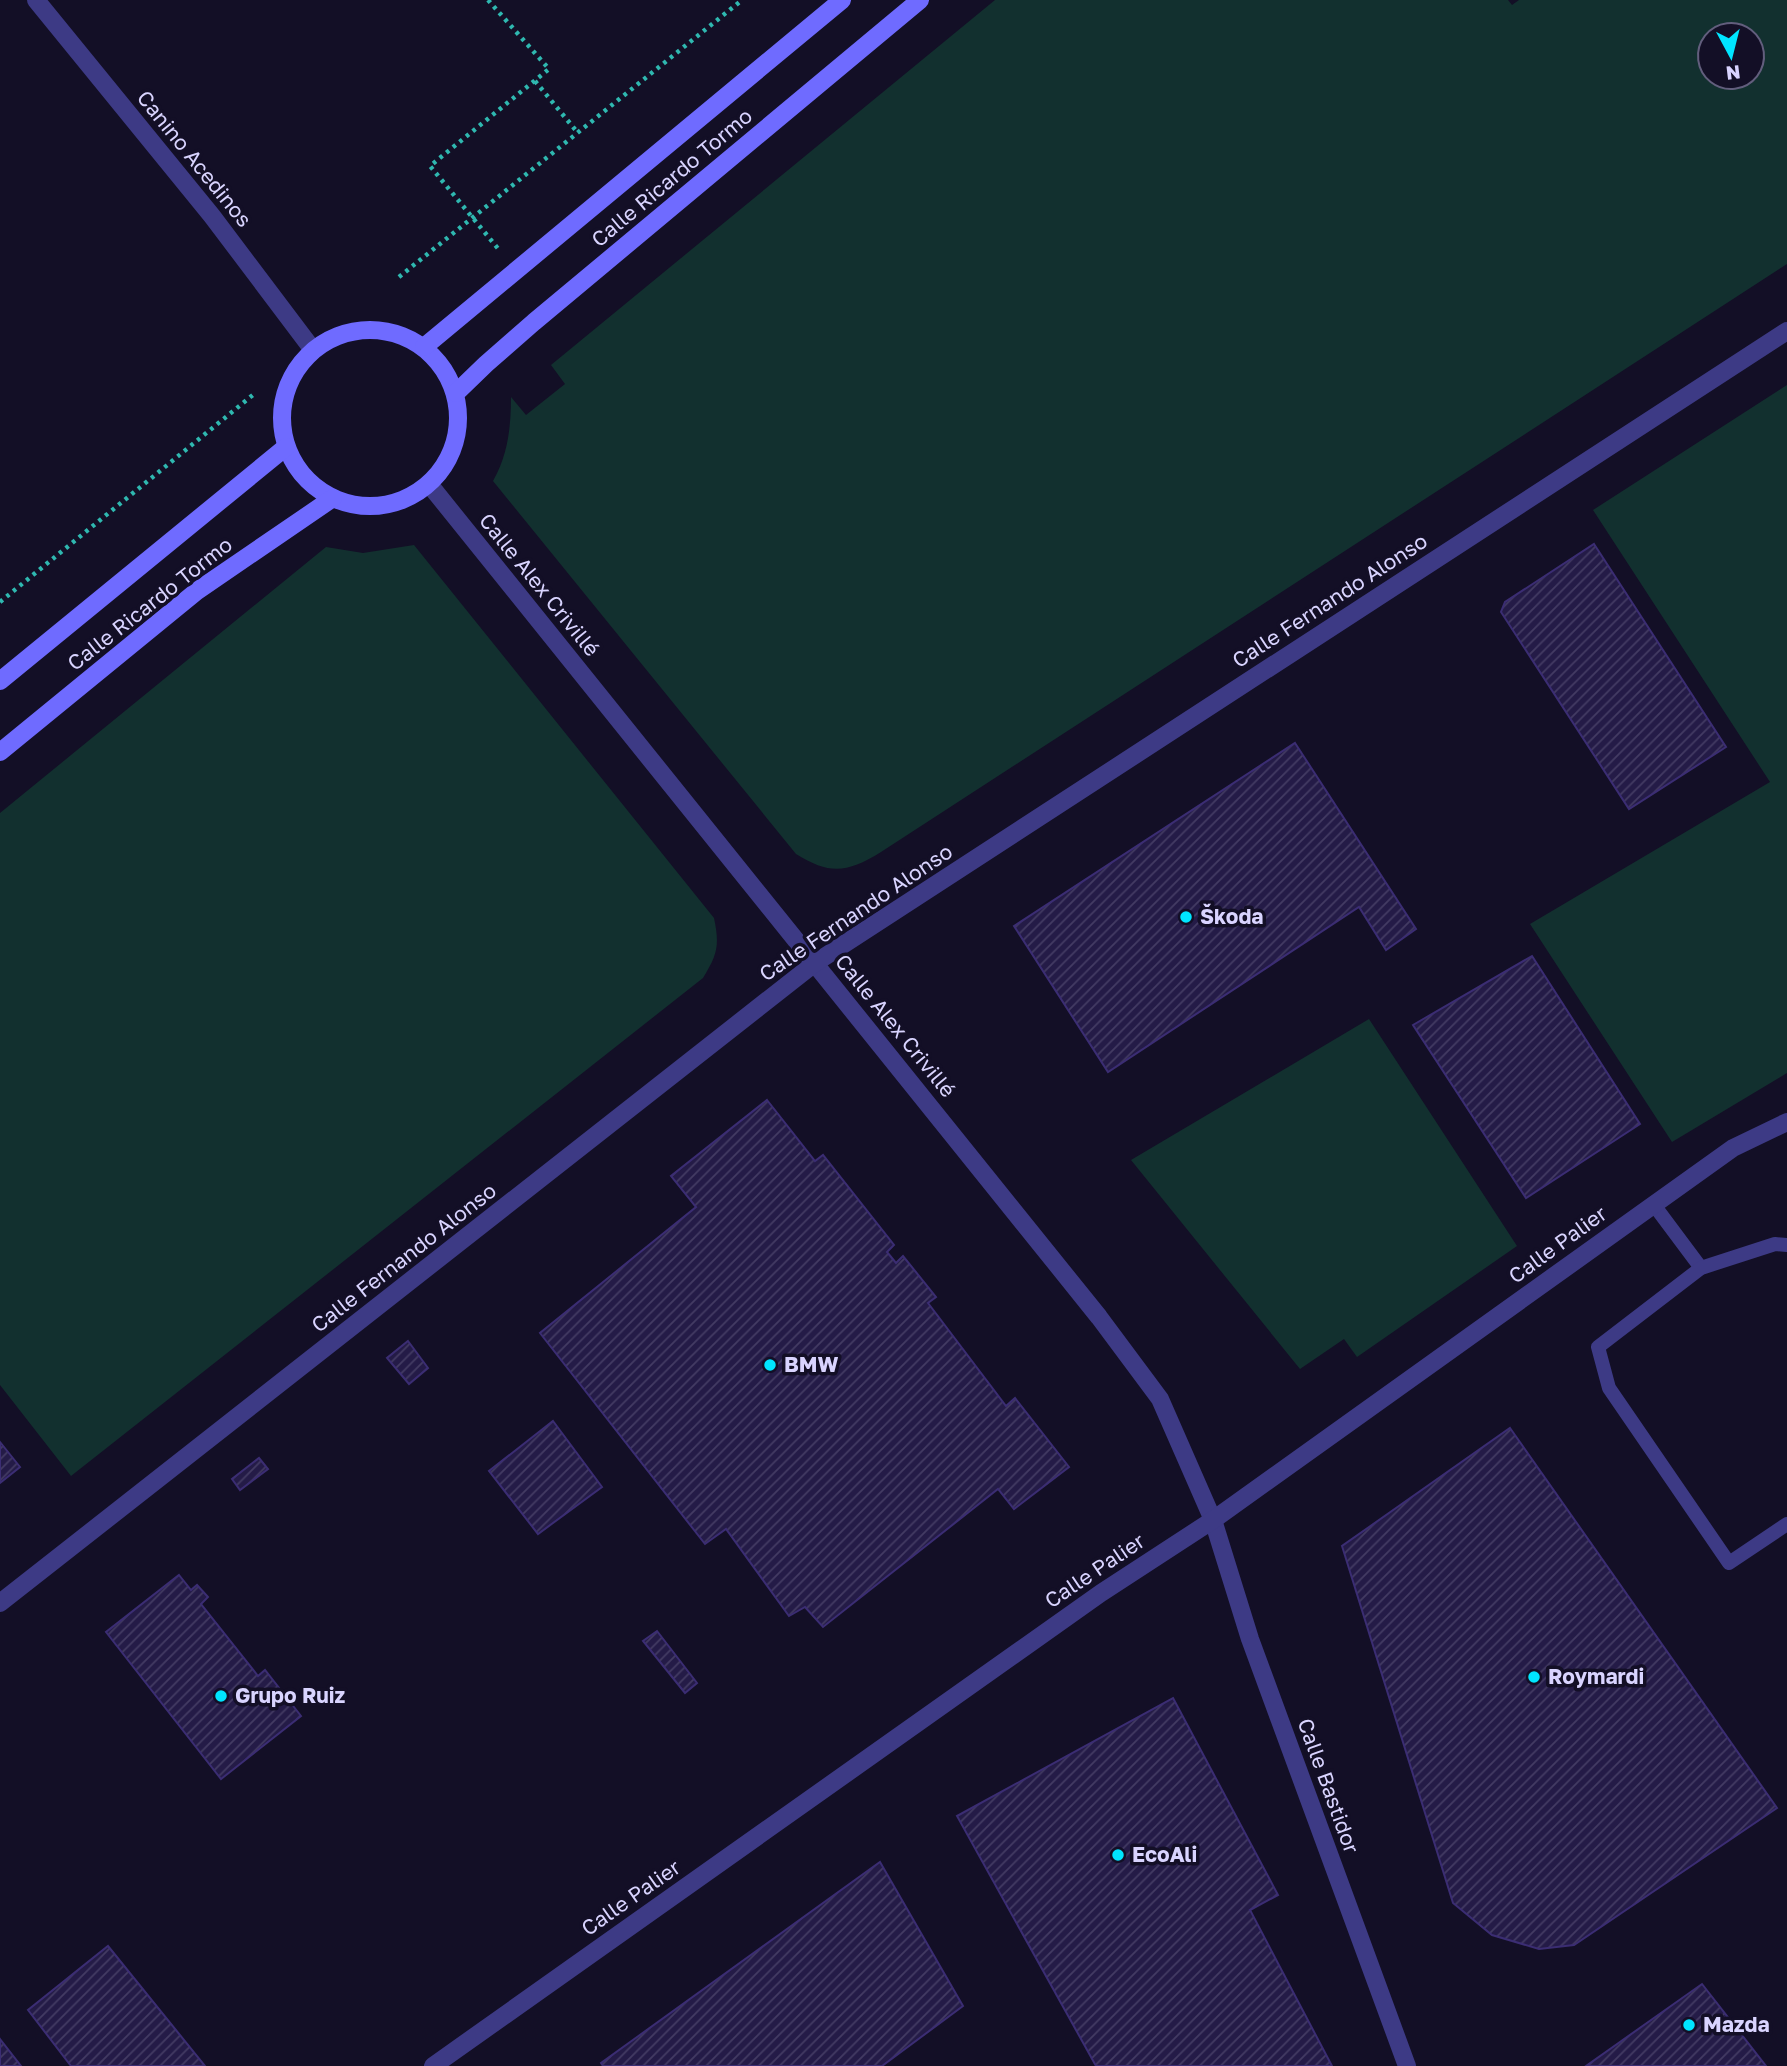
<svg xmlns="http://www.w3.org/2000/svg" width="1787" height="2066" viewBox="0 0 1787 2066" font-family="'Golos Text',sans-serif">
  <defs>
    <pattern id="building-hatch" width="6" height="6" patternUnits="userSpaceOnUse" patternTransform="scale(1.75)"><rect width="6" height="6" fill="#241b47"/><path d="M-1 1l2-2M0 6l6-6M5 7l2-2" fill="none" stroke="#433b63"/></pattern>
  </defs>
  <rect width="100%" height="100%" fill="#130f26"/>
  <g fill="#12302f" fill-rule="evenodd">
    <path d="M995,0H1508L1512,5L1519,0H1787V264L881,852C847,873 830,875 796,854L493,481C508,455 511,427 511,397L526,415L565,384L551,365ZM1752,35V77H1710V35Z"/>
    <polygon points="1787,385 1787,1073 1672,1142 1530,924 1770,782 1593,510"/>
    <path d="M414,545L714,918C720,946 717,955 703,978L71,1476L0,1385V813L326,547L363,553Z"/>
    <polygon points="1369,1019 1517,1246 1357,1357 1344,1339 1300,1369 1131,1160"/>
  </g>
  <g fill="url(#building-hatch)" stroke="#3b2d73" stroke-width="2">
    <polygon points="1594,544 1726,747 1629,809 1501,612 1505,602"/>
    <polygon points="1295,743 1416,929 1386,950 1359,907 1108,1072 1014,926"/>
    <polygon points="1532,956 1640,1124 1526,1198 1413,1025"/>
    <polygon points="767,1100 815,1161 823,1155 894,1245 887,1252 896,1263 903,1256 936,1297 928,1303 1006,1406 1015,1398 1069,1467 1014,1509 998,1489 823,1627 805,1607 789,1616 726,1529 705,1544 540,1333 696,1207 671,1176"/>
    <polygon points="408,1341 428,1368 409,1384 387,1358"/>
    <polygon points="553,1421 602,1487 538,1534 489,1471"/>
    <polygon points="1510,1428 1777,1808 1574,1945 1539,1949 1492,1935 1453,1903 1342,1546"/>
    <polygon points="0,1442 20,1467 0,1483"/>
    <polygon points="259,1458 268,1469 240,1490 232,1479"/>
    <polygon points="179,1575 191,1590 197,1585 208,1597 201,1604 258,1676 265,1670 301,1716 221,1779 106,1632"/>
    <polygon points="657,1631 697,1683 685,1693 643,1641"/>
    <polygon points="1173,1698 1278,1895 1250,1910 1332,2066 1096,2066 957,1816"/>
    <polygon points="880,1862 963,2006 882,2066 603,2066 601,2063"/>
    <polygon points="108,1946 205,2066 71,2066 28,2010"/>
    <polygon points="1702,1984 1766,2066 1586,2066"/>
    <polygon points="0,2039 21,2066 0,2066"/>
  </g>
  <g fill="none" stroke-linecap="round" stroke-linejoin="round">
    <g stroke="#2fb8b0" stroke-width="4.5" stroke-dasharray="3.5 5" stroke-linecap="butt">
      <polyline points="488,0 549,69 430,166 500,251"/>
      <polyline points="535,81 578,133"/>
      <polyline points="399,277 742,0"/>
      <polyline points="0,602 254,394"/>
    </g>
    <g stroke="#3d3a85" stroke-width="14">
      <polyline points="1654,1205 1701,1268"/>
      <polyline points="1787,1245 1775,1244 1701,1268 1598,1347 1609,1388 1729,1563 1787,1524"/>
    </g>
    <g stroke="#3d3a85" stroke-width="18">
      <polyline points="36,0 212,216 313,350"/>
      <polyline points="429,484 1099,1317 1160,1399 1213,1520 1250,1639 1407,2066"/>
      <polyline points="0,1603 815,963 1787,331"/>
      <polyline points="433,2066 1101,1593 1213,1520 1733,1148 1787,1122"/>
    </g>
    <g stroke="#6f6bff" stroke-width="18">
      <circle cx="370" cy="418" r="88"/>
      <polyline points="424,347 842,0"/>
      <polyline points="456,393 486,364 534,322 920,0"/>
      <polyline points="0,681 286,447"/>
      <polyline points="0,752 197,591 333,498"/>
    </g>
  </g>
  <g fill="#00e5ff" stroke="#130f26" stroke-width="2.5">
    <circle cx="1186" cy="917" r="7"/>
    <circle cx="770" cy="1365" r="7"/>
    <circle cx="1534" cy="1677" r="7"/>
    <circle cx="221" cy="1696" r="7"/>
    <circle cx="1118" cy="1855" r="7"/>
    <circle cx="1689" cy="2025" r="7"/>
  </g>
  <g text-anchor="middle" stroke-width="7" stroke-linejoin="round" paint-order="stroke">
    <g font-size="21" fill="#d9d4ff" stroke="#130f26">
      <text transform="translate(194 159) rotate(51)" y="7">Canino Acedinos</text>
      <text transform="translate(672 178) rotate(-40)" y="7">Calle Ricardo Tormo</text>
      <text transform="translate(539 585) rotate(51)" y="7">Calle Alex Crivillé</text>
      <text transform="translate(1330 601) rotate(-33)" y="7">Calle Fernando Alonso</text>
      <text transform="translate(150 604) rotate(-38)" y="7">Calle Ricardo Tormo</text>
      <text transform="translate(856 913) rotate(-34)" y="7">Calle Fernando Alonso</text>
      <text transform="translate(895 1026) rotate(51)" y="7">Calle Alex Crivillé</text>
      <text transform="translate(1558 1245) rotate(-36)" y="7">Calle Palier</text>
      <text transform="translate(404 1258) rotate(-38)" y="7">Calle Fernando Alonso</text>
      <text transform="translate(1095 1571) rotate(-34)" y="7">Calle Palier</text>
      <text transform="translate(1328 1786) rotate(70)" y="7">Calle Bastidor</text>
      <text transform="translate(631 1898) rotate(-35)" y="7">Calle Palier</text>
    </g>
    <g font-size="21" font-weight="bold" fill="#d9d4ff" stroke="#130f26" text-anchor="start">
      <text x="1200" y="924">Škoda</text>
      <text x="784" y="1372">BMW</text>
      <text x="1548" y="1684">Roymardi</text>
      <text x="235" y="1703">Grupo Ruiz</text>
      <text x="1132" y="1862">EcoAli</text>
      <text x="1703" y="2032">Mazda</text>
    </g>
  </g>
  <g transform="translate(1731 56) rotate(173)"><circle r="33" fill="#130f26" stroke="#625e7d" stroke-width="2"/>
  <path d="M0-5L12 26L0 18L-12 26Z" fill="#00e5ff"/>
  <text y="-10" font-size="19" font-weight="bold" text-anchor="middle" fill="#d9d4ff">N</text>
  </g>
</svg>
